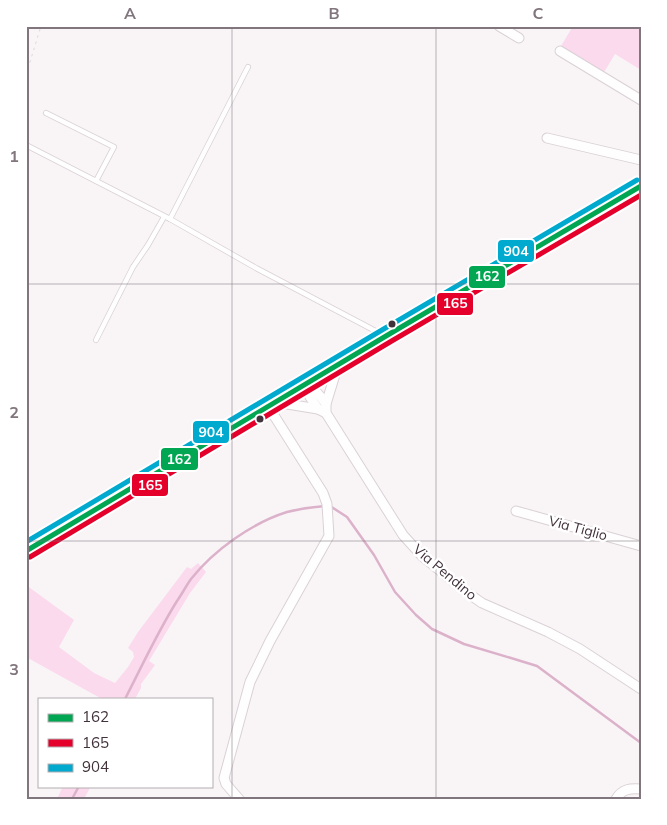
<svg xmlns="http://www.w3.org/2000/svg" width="667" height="825" viewBox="0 0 667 825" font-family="Mulish,sans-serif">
  <rect width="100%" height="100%" fill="#f9f5f7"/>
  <g fill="#fbdaed">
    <polygon points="573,26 641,26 641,70 615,54 603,74 561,46"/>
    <polygon points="198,563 206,572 190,593 149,661 155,665 141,684 141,688 135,699 102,699 26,657 26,585 74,620 59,647 94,673 115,683 128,667 134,657 133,652 128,648 138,632 187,567 191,569"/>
    <polygon points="63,786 91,786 84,799 57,799"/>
  </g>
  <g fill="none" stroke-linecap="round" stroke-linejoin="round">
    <g stroke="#dcb2ca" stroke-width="2.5">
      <polyline points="330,506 347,517 374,555 395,592 416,615 432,629 464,644 511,658 537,666 641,743"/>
      <path d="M125,699C142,666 157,633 177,601C182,594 186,586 191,579C214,550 252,523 287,512C299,509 312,507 325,506"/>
      <polyline points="72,799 79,786"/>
    </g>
    <defs>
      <g id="service">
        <polyline points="46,113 114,147 96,181"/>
        <polyline points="26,145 170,219 256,268 385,336"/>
        <polyline points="170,219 248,67"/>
        <polyline points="96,340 133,267 148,245 164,217"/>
      </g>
      <g id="minor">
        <polyline points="499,26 519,38"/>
        <polyline points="560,51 641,100"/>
        <polyline points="547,138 641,160"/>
        <polyline points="338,365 326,404 326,413 403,535 422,556 469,594 482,603 548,632 580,649 641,689"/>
        <path d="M306,384C315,389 320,395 326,404"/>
        <polyline points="306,384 310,397 318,409"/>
        <polyline points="275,402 318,409 326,413"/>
        <polyline points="516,511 641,546"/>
        <polyline points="239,799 226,784 224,778 250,682 270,641 329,536 327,504 323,493 268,406"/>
        <path d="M616,799C622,789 630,788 641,789"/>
      </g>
      <polyline id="secondary" points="26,551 386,336 641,186"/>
    </defs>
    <use href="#service" stroke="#dad1d6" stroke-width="6"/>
    <use href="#minor" stroke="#dad1d6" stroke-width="11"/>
    <use href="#secondary" stroke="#dad1d6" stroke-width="13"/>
    <polyline stroke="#dcdadb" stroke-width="1" stroke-dasharray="2.5 4" stroke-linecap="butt" points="26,75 41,26"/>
    <use href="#service" stroke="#fefefe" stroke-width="4.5"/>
    <use href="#minor" stroke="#fefefe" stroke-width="9"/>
    <use href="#secondary" stroke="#fefefe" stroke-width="11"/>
    <defs>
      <polyline id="bus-1" points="26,551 386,336 641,186"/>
      <polyline id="bus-2" points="30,557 390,342 641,195"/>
      <polyline id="bus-3" points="26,542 382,330 637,180"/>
    </defs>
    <use href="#bus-1" stroke="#fff" stroke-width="9"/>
    <use href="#bus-2" stroke="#fff" stroke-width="9"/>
    <use href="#bus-3" stroke="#fff" stroke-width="9"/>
    <use href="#bus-1" stroke="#00a651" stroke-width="5"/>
    <use href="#bus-2" stroke="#e4002b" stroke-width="5"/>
    <use href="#bus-3" stroke="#00a9ce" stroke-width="5"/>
  </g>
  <path fill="none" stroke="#81767d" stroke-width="1" stroke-opacity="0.55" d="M232,26V799M436,26V799M26,284H641M26,541H641"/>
  <g fill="#41323b" stroke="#fff" stroke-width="2">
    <circle cx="392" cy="324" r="4.5"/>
    <circle cx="260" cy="419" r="4.5"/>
  </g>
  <g text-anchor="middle" stroke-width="5" stroke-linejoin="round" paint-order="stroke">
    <g font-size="14" fill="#41323b" stroke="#fff">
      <text transform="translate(578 528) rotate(15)" y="5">Via Tiglio</text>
      <text transform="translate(445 572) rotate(40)" y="5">Via Pendino</text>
    </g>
  </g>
  <g stroke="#fff" stroke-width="2">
    <rect x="497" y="239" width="38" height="24" rx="5" fill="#00a9ce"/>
    <rect x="468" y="265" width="38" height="24" rx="5" fill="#00a651"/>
    <rect x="436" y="292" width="38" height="24" rx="5" fill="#e4002b"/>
    <rect x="192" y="420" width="38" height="24" rx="5" fill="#00a9ce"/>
    <rect x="160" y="447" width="39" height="24" rx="5" fill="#00a651"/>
    <rect x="131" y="473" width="38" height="24" rx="5" fill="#e4002b"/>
  </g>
  <g font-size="14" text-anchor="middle" font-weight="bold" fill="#fff">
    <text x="516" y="256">904</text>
    <text x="487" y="281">162</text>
    <text x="455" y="308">165</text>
    <text x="211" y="437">904</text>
    <text x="179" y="464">162</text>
    <text x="150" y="490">165</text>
  </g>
  <rect width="667" height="825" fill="none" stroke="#ffffff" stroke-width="55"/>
  <rect x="38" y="698" width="175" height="90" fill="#ffffff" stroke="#b3adb1"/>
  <rect x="48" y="714" width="25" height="8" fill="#00a651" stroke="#b3adb1"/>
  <text x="82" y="722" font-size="15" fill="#41323b">162</text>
  <rect x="48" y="739" width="25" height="8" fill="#e4002b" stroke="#b3adb1"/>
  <text x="82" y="748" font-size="15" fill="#41323b">165</text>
  <rect x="48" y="764" width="25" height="8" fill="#00a9ce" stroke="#b3adb1"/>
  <text x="82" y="772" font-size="15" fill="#41323b">904</text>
  <rect x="28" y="28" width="612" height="770" fill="none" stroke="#81767d" stroke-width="2"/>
  <g font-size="16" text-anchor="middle" font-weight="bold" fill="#81767d">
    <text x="130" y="19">A</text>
    <text x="334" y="19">B</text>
    <text x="538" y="19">C</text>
    <text x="14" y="162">1</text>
    <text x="14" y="418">2</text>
    <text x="14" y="675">3</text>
  </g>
</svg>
